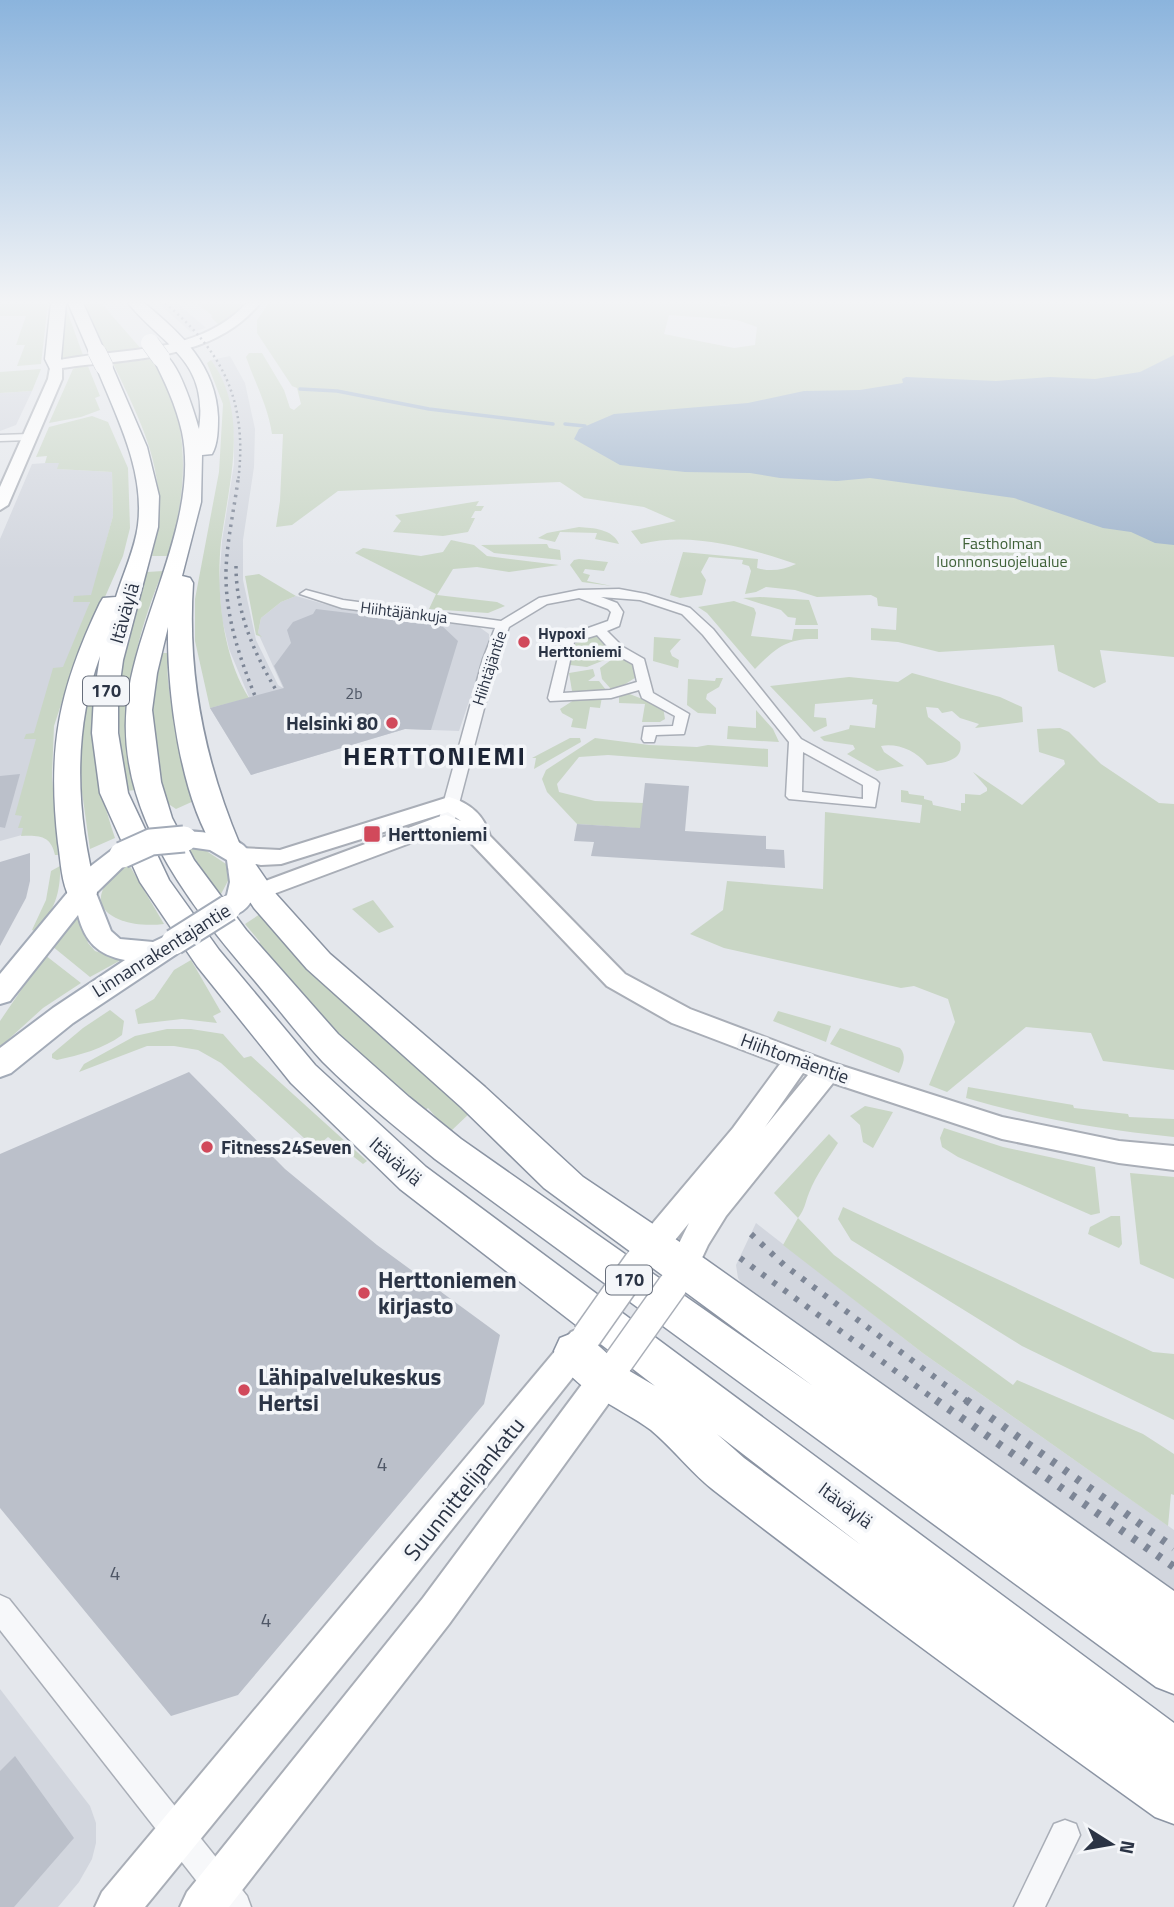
<svg xmlns="http://www.w3.org/2000/svg" width="1174" height="1907" viewBox="0 0 1174 1907" font-family="'Titillium Web',sans-serif">
  <rect width="100%" height="100%" fill="#e4e7ec"/>
  <g fill="#d2d6de">
    <polygon points="158,303 177,303 206,328 191,332"/>
    <polygon points="230,356 245,383 255,429 254,467 243,540 243,580 256,640 278,685 283,688 258,633 261,618 281,602 296,596 324,604 475,624 489,634 489,642 459,731 405,729 251,775 210,708 249,697 229,649 222,619 219,585 222,541 234,464 234,436 215,366 211,360"/>
    <polygon points="32,391 16,425 0,431 0,393"/>
    <polygon points="60,462 58,469 112,472 113,516 90,602 47,736 22,835 0,841 0,539 32,464"/>
    <polygon points="756,1223 924,1354 1174,1530 1174,1593 744,1287 738,1278 736,1265"/>
    <polygon points="0,1689 90,1806 96,1823 96,1843 92,1859 79,1882 58,1907 0,1907"/>
  </g>
  <g fill="#c9d6c5" fill-rule="evenodd">
    <polygon points="0,303 48,303 41,364 17,366 25,345 16,345 26,316 0,316"/>
    <polygon points="85,303 101,303 142,350 107,354"/>
    <polygon points="196,303 247,303 220,326 211,317 213,316"/>
    <path d="M269,303H706L729,307L730,303H1174V657L1100,650L1106,682L1094,688L1058,671L1054,645L939,652L898,642L871,640V628L896,630L897,608L878,606L877,598L871,595L817,597L795,590L766,587L756,592L745,594L751,571L749,566L742,564L743,560L709,557L701,572L706,580L702,595L680,598L670,595L683,552L758,559L757,568C770,572 784,570 796,564C748,548 691,531 641,544L631,531L676,521L644,507L584,498L560,482L338,491L292,525L276,527L280,501L283,434H272C268,406 255,383 246,357L249,353H262L284,390L290,408L294,410L301,404L297,388L292,386L257,333V320ZM669,315L737,320L757,327L755,345L734,348L664,334Z"/>
    <polygon points="66,308 84,358 59,360 61,312"/>
    <path d="M151,359C193,416 188,491 168,556H152C172,478 144,429 112,361L119,360L121,363Z"/>
    <path d="M211,360C250,414 229,482 221,542C216,590 222,656 249,698L210,708L195,641V599L219,472L223,404L209,368L207,363Z"/>
    <polygon points="87,364 100,396 95,398 100,410 81,417 49,423 73,369"/>
    <polygon points="41,369 32,391 0,393 0,372"/>
    <path d="M92,416L108,422L128,468L130,528L123,556L71,674L54,726L52,776L58,855H55C51,836 40,835 21,836L23,828H18L22,816L15,815L36,739H24L26,734L34,733L53,668L63,667L90,602H73L74,596L91,595L113,516L112,472L57,469L59,463H45L47,456L36,457L49,427Z"/>
    <polygon points="479,501 476,506 484,506 481,511 475,511 471,518 475,518 468,532 443,536 393,532 401,521 395,515"/>
    <path d="M579,527C593,528 613,529 619,544L595,539L597,533L560,532L555,542L538,538L547,533Z"/>
    <polygon points="451,540 474,545 487,556 559,565 509,572 477,567 453,569 437,595 497,602 505,606 488,613 429,609 436,594 355,553 363,548 421,556 443,552"/>
    <polygon points="547,544 549,548 560,550 561,560 494,553 481,545"/>
    <polygon points="579,559 608,562 604,571 585,569 583,573 590,575 587,581 612,586 582,582 570,565 574,560"/>
    <path d="M163,571C133,643 118,714 135,790L127,791C110,703 121,656 147,572Z"/>
    <polygon points="259,574 296,596 281,602 261,618 258,633 262,637 256,635 245,576"/>
    <polygon points="760,597 809,600 818,625 795,625 796,618 788,617 781,610 743,598"/>
    <path d="M734,601L754,608L756,613L751,636L792,640L794,629H818V639C786,638 776,648 755,669L707,613L698,607Z"/>
    <polygon points="595,634 610,648 607,659 587,667 570,665 568,661 572,645"/>
    <polygon points="654,637 681,639 670,651 672,656 679,660 678,668 653,661"/>
    <path d="M96,649L103,652C85,721 93,772 115,838L90,849L82,792L79,735Z"/>
    <path d="M158,653H169C161,689 187,762 196,800L176,809L164,801L159,781L150,707Z"/>
    <polygon points="624,657 635,664 638,676 619,688 611,689 602,679 600,668 611,660"/>
    <polygon points="593,669 595,676 588,681 599,681 606,690 605,692 572,691 569,673"/>
    <path d="M912,673L1000,697L1022,707L1023,722L975,728L979,724L960,718L952,711L942,713L938,708L926,707L928,717L960,742C965,762 940,763 927,765C917,751 898,743 881,746L884,752L904,766L877,771L847,754L855,749L853,745L824,741L820,737L849,729L850,725L875,728L877,705L872,704L873,699L815,704L814,717L826,718L827,726L814,732L770,686L849,677L898,682Z"/>
    <polygon points="716,678 723,678 719,687 707,694 706,699 716,708 716,714 698,713 687,705 688,679 715,681"/>
    <polygon points="627,693 663,707 665,719 660,722 642,722 645,704 619,703 619,695"/>
    <polygon points="602,697 600,708 590,707 586,729 571,727 573,719 562,713 560,709 574,700"/>
    <polygon points="756,710 773,729 779,742 727,739 728,726 756,728"/>
    <polygon points="1060,728 1069,732 1101,764 1159,803 1174,804 1174,1070 1103,1061 1091,1033 1026,1027 947,1092 929,1085 955,1022 948,999 914,986 901,988 724,948 690,934 723,910 727,881 823,889 825,812 920,823 922,805 901,802 901,790 908,791 909,794 924,796 924,799 932,801 933,805 961,811 961,803 965,803 965,794 980,795 987,791 987,788 973,772 1022,805 1065,764 1064,760 1039,752 1037,729"/>
    <polygon points="570,738 580,738 581,742 534,769 536,758 532,758"/>
    <polygon points="595,738 649,745 697,747 708,745 768,749 768,767 608,755 579,757 557,784 559,792 595,801 643,803 650,829 577,824 547,792 542,779 546,770"/>
    <polygon points="188,848 205,850 226,864 230,877 220,896"/>
    <path d="M128,863L164,924C114,930 71,903 128,863Z"/>
    <path d="M60,866C61,893 54,910 37,932L32,930L46,900L51,871Z"/>
    <polygon points="373,900 394,927 379,933 352,909"/>
    <polygon points="260,914 386,1041 472,1111 451,1131 441,1123 428,1108 423,1112 335,1035 258,944 260,942 245,924"/>
    <polygon points="80,918 88,943 95,951 121,960 90,977 52,946 73,921"/>
    <polygon points="45,955 81,983 43,1008 0,1047 0,1021"/>
    <polygon points="191,960 221,1012 213,1016 217,1023 182,1019 138,1024 135,1010 154,999 174,970"/>
    <path d="M110,1010L124,1021L122,1035C103,1049 80,1055 57,1060L52,1058V1054L83,1028Z"/>
    <polygon points="778,1011 831,1026 826,1042 773,1021"/>
    <path d="M840,1028L900,1048C907,1056 903,1064 899,1073L830,1044Z"/>
    <polygon points="167,1029 191,1029 223,1034 244,1058 251,1056 367,1161 363,1164 328,1137 315,1148 221,1063 198,1050 174,1046 147,1046 79,1072 84,1064 135,1036"/>
    <path d="M968,1087L1073,1105L1074,1108L1128,1114L1129,1117L1174,1119V1137C1103,1130 1034,1118 966,1098Z"/>
    <polygon points="865,1106 893,1112 873,1148 863,1142 860,1125 850,1116"/>
    <polygon points="944,1128 1003,1147 1095,1167 1100,1213 1091,1215 958,1157 942,1147 940,1138"/>
    <path d="M829,1134L838,1143C828,1159 816,1175 809,1193C805,1203 805,1209 798,1218L834,1255L1013,1385L1017,1380L1143,1434L1174,1454V1495L1171,1494L1168,1526L924,1354L783,1245L798,1218L774,1193Z"/>
    <polygon points="1130,1173 1174,1177 1174,1279 1140,1264"/>
    <polygon points="843,1207 1153,1352 1174,1354 1174,1420 1022,1346 851,1240 838,1219"/>
    <polygon points="1111,1216 1120,1216 1122,1244 1119,1248 1088,1234 1090,1227"/>
  </g>
  <polygon fill="#9fb4cc" points="1174,355 1174,545 1155,543 1131,532 1103,528 1014,498 870,478 837,481 780,478 750,473 685,472 620,465 574,439 579,429 614,414 748,403 804,391 860,390 903,383 902,379 906,377 996,381 1050,377 1095,379 1140,372"/>
  <g fill="none" stroke-linecap="round" stroke-linejoin="round">
    <g stroke="#9fb4cc" stroke-width="3.5">
      <polyline points="300,389 337,391 429,409 553,424"/>
      <polyline points="565,424 585,426"/>
    </g>
  </g>
  <g fill="#bbc0ca">
    <polygon points="316,609 440,624 458,641 431,730 405,729 251,775 210,708 284,688 274,666 291,643 287,630 293,622 313,614"/>
    <polygon points="20,774 5,828 0,827 0,776"/>
    <polygon points="645,783 689,786 685,831 766,836 766,849 784,850 785,868 591,856 594,842 574,841 577,824 640,828"/>
    <polygon points="30,853 30,881 26,898 0,946 0,862"/>
    <polygon points="189,1072 285,1169 377,1245 500,1335 484,1404 238,1695 171,1716 0,1508 0,1154"/>
    <polygon points="15,1756 74,1838 14,1907 0,1907 0,1771"/>
  </g>
  <g fill="none" stroke-linecap="round" stroke-linejoin="round">
    <defs>
      <g id="street">
        <polygon points="0,435 29,434 34,437 29,440 0,441"/>
        <path d="M619,589L646,594L690,608L713,629L801,739L876,780L879,783L875,807L789,799L786,796L789,742L703,635L682,614L640,600L601,597L617,603L623,612L619,626L607,631L623,647L644,659L653,693L689,714L684,734L656,735L654,742H644L642,739L644,727L673,726L675,716L642,698L639,690L611,698L550,701L548,698L563,637L608,621L611,612L608,609L579,598L547,604L509,627L497,659L455,819L453,822H441L439,819L483,659L495,628L342,608L300,594L306,590L343,600L501,621L539,598L579,590ZM597,635L613,653L633,664L637,682L610,690L563,693L574,642ZM803,752L863,785V799L802,792Z"/>
        <polygon points="0,1595 9,1599 247,1896 251,1907 217,1907 0,1630"/>
        <polygon points="1065,1820 1076,1824 1080,1835 1045,1907 1014,1907 1054,1824"/>
      </g>
      <g id="secondary">
        <path d="M247,303H260C213,361 130,358 62,368V379L8,505L0,510V487L48,379L51,362C119,346 195,358 247,303Z"/>
        <path d="M449,797C470,803 484,815 490,836L625,974L690,1009L836,1064L1002,1117L1119,1141L1174,1146V1170L1119,1163L1002,1139L833,1083L726,1216L708,1245L688,1288L677,1292L666,1288L662,1278L689,1223L653,1267L642,1271L631,1267L627,1258L631,1249L733,1128L780,1064L672,1023L607,986L471,843L445,830L249,903L241,906L233,903L229,898L233,893L438,817L446,815L461,821L448,812L281,864L261,865L231,860L228,855L231,850L239,848L280,850ZM803,1073L808,1075L765,1127Z"/>
        <polygon points="582,1327 593,1332 598,1342 593,1352 386,1612 145,1907 95,1907 102,1892 571,1332"/>
        <polygon points="615,1352 627,1356 631,1367 627,1378 449,1624 229,1907 180,1907 187,1892 423,1598 603,1356"/>
      </g>
      <g id="primary">
        <path d="M184,831C202,832 228,833 243,845C268,867 258,925 218,914L215,908L227,895L230,882L227,860L210,850L175,845L171,839L175,833Z"/>
        <path d="M122,847L131,849L135,855L96,893L111,931L120,939L153,942L174,932L184,935L188,942L184,949L73,1023L11,1073L0,1077V1048L53,1008L125,960C98,955 85,942 78,915L10,1001L0,1004V974L87,869L113,849Z"/>
      </g>
      <g id="highway">
        <polygon points="51,303 66,303 61,359 64,365 56,370 50,369 45,359"/>
        <polygon points="68,303 83,303 105,352 103,355 97,357 89,352"/>
        <path d="M128,303H144C182,334 216,366 218,417C218,428 218,444 212,454L202,455L201,502L182,576L190,578L193,583C187,675 204,760 240,845L236,851L226,854L216,851C180,797 167,691 168,627L157,673L152,710L161,782L172,818L194,860L246,930L338,1034L409,1097L461,1139L813,1386L544,1188L461,1107L307,969L254,908L229,869L234,862L244,859L254,862L276,894L330,954L485,1087L583,1177L705,1259L1174,1591V1694L1156,1687L435,1159C397,1128 358,1097 323,1062C299,1036 278,1008 255,981C186,900 109,804 129,689C143,608 199,514 182,432C176,405 165,382 153,358L155,355L161,353C178,357 194,412 199,429C209,360 163,346 128,303Z"/>
        <path d="M104,361L112,366L147,447L159,496L158,527L123,660L118,696V733L128,793L169,880L219,950L315,1065L426,1167L1174,1723V1824L1155,1817C1007,1711 860,1604 716,1492C692,1474 674,1449 651,1430C617,1405 573,1392 554,1351L560,1338L575,1332L590,1338L621,1366L655,1386L400,1189L291,1083L197,966L140,882L100,793L92,733L94,696L100,656C72,732 76,816 97,893L93,900L82,903L71,900C61,884 61,861 58,843C47,747 59,689 100,603L103,598L116,597C123,574 135,549 138,525C145,470 116,416 96,366ZM717,1434L861,1545L744,1458Z"/>
      </g>
    </defs>
    <use href="#street" stroke="#a9aeb7" stroke-width="3"/>
    <use href="#secondary" stroke="#a9aeb7" stroke-width="4"/>
    <use href="#primary" stroke="#a3abb8" stroke-width="4"/>
    <use href="#highway" stroke="#8b94a3" stroke-width="3"/>
    <use href="#street" fill="#f7f8fa" fill-rule="evenodd"/>
    <use href="#secondary" fill="#fff" fill-rule="evenodd"/>
    <use href="#primary" fill="#fff" fill-rule="evenodd"/>
    <use href="#highway" fill="#fff" fill-rule="evenodd"/>
    <path stroke="#7d8696" stroke-width="2.5" stroke-dasharray="2 3.5" stroke-linecap="butt" d="M165,303C225,353 248,404 238,482"/>
    <g stroke="#7d8696" stroke-width="3.5" stroke-dasharray="2.5 5" stroke-linecap="butt">
      <path d="M238,480C234,510 227,540 226,571C225,615 239,656 255,696"/>
      <path d="M236,566C236,612 253,651 276,690"/>
    </g>
    <g stroke="#7d8696" stroke-width="6" stroke-dasharray="4.5 9" stroke-linecap="butt">
      <polyline points="751,1234 784,1265 968,1402"/>
      <polyline points="740,1258 938,1402"/>
    </g>
    <g stroke="#7d8696" stroke-width="8" stroke-dasharray="5 10" stroke-linecap="butt">
      <polyline points="936,1400 1174,1567"/>
      <polyline points="966,1400 1174,1548"/>
    </g>
    <defs>
      <g id="secondary-bridge">
        <polyline points="587,1336 639,1262"/>
        <polyline points="619,1361 673,1285"/>
      </g>
      <g id="primary-bridge">
        <polyline points="122,855 151,842 184,839"/>
        <polyline points="174,942 228,908"/>
      </g>
      <g id="highway-bridge">
        <polyline points="150,343 161,358"/>
        <polyline points="97,352 104,366"/>
      </g>
    </defs>
    <use href="#secondary-bridge" stroke="#a9aeb7" stroke-width="32" stroke-linecap="butt"/>
    <use href="#primary-bridge" stroke="#a3abb8" stroke-width="29" stroke-linecap="butt"/>
    <use href="#highway-bridge" stroke="#8b94a3" stroke-width="19" stroke-linecap="butt"/>
    <use href="#secondary-bridge" stroke="#fff" stroke-width="29"/>
    <use href="#primary-bridge" stroke="#fff" stroke-width="25"/>
    <use href="#highway-bridge" stroke="#fff" stroke-width="18"/>
  </g>
  <linearGradient id="sky" x2="0" y2="1"><stop stop-color="#8bb4dd"/><stop offset="0.53" stop-color="#f3f4f6"/><stop offset="1" stop-color="#f3f4f6" stop-opacity="0"/></linearGradient>
  <rect width="1174" height="570" fill="url(#sky)"/>
  <g fill="#d1495b" stroke="#f4f6f9" stroke-width="2.5">
    <circle cx="524" cy="642" r="7"/>
    <circle cx="392" cy="723" r="7"/>
    <rect x="363" y="825" width="18" height="18" rx="3.5"/>
    <circle cx="207" cy="1147" r="7"/>
    <circle cx="364" cy="1293" r="7"/>
    <circle cx="244" cy="1390" r="7"/>
  </g>
  <g text-anchor="middle" stroke-width="7" stroke-linejoin="round" paint-order="stroke">
    <g font-size="16" fill="#3f6138" stroke="#f4f6f9">
      <text x="1002" y="549">Fastholman<tspan x="1002" dy="18">luonnonsuojelualue</tspan></text>
    </g>
    <g font-size="16" fill="#2b3445" stroke="#f4f6f9">
      <text transform="translate(404 612) rotate(7)" y="6">Hiihtäjänkuja</text>
      <text transform="translate(489 668) rotate(-72)" y="6">Hiihtäjäntie</text>
    </g>
    <g font-size="16" font-weight="bold" fill="#2b3445" stroke="#f4f6f9" text-anchor="start">
      <text x="538" y="639">Hypoxi<tspan x="538" dy="18">Herttoniemi</tspan></text>
    </g>
    <g font-size="16" fill="#4f5766">
      <text x="354" y="699">2b</text>
    </g>
    <g fill="#f4f6f9" stroke="#676e7b" stroke-width="2">
      <rect x="83" y="676.5" width="46" height="29" rx="5"/>
      <rect x="606" y="1265.5" width="46" height="29" rx="5"/>
    </g>
    <g font-size="18" font-weight="bold" fill="#2b3445">
      <text x="106" y="697">170</text>
      <text x="629" y="1286">170</text>
    </g>
    <g font-size="19" fill="#2b3445" stroke="#f4f6f9">
      <text transform="translate(124 613) rotate(-74)" y="7">Itäväylä</text>
      <text transform="translate(161 950) rotate(-32)" y="7">Linnanrakentajantie</text>
      <text transform="translate(795 1058) rotate(20)" y="7">Hiihtomäentie</text>
      <text transform="translate(396 1161) rotate(41)" y="7">Itäväylä</text>
      <text transform="translate(846 1505) rotate(37)" y="7">Itäväylä</text>
    </g>
    <g font-size="19" font-weight="bold" fill="#2b3445" stroke="#f4f6f9" text-anchor="start">
      <text x="378" y="730" text-anchor="end">Helsinki 80</text>
      <text x="388" y="841">Herttoniemi</text>
      <text x="221" y="1154">Fitness24Seven</text>
    </g>
    <g font-size="19" fill="#4f5766">
      <text x="382" y="1471">4</text>
      <text x="115" y="1580">4</text>
      <text x="266" y="1627">4</text>
    </g>
    <g font-size="23" font-weight="bold" fill="#2b3445" stroke="#f4f6f9" text-anchor="start">
      <text x="378" y="1288">Herttoniemen<tspan x="378" dy="26">kirjasto</tspan></text>
      <text x="258" y="1385">Lähipalvelukeskus<tspan x="258" dy="26">Hertsi</tspan></text>
    </g>
    <g font-size="23" fill="#2b3445" stroke="#f4f6f9">
      <text transform="translate(464 1489) rotate(-51)" y="8">Suunnittelijankatu</text>
    </g>
    <g font-size="26" font-weight="bold" letter-spacing="2" fill="#1d2536" stroke="#f4f6f9">
      <text x="435" y="765">HERTTONIEMI</text>
    </g>
  </g>
  <g transform="translate(1111 1844) rotate(101)" stroke="#f4f6f9" stroke-width="5" paint-order="stroke">
  <path d="M0-5L12 26L0 18L-12 26Z" fill="#2b3445"/>
  <text y="-10" font-size="19" font-weight="bold" text-anchor="middle" fill="#2b3445">N</text>
  </g>
</svg>
